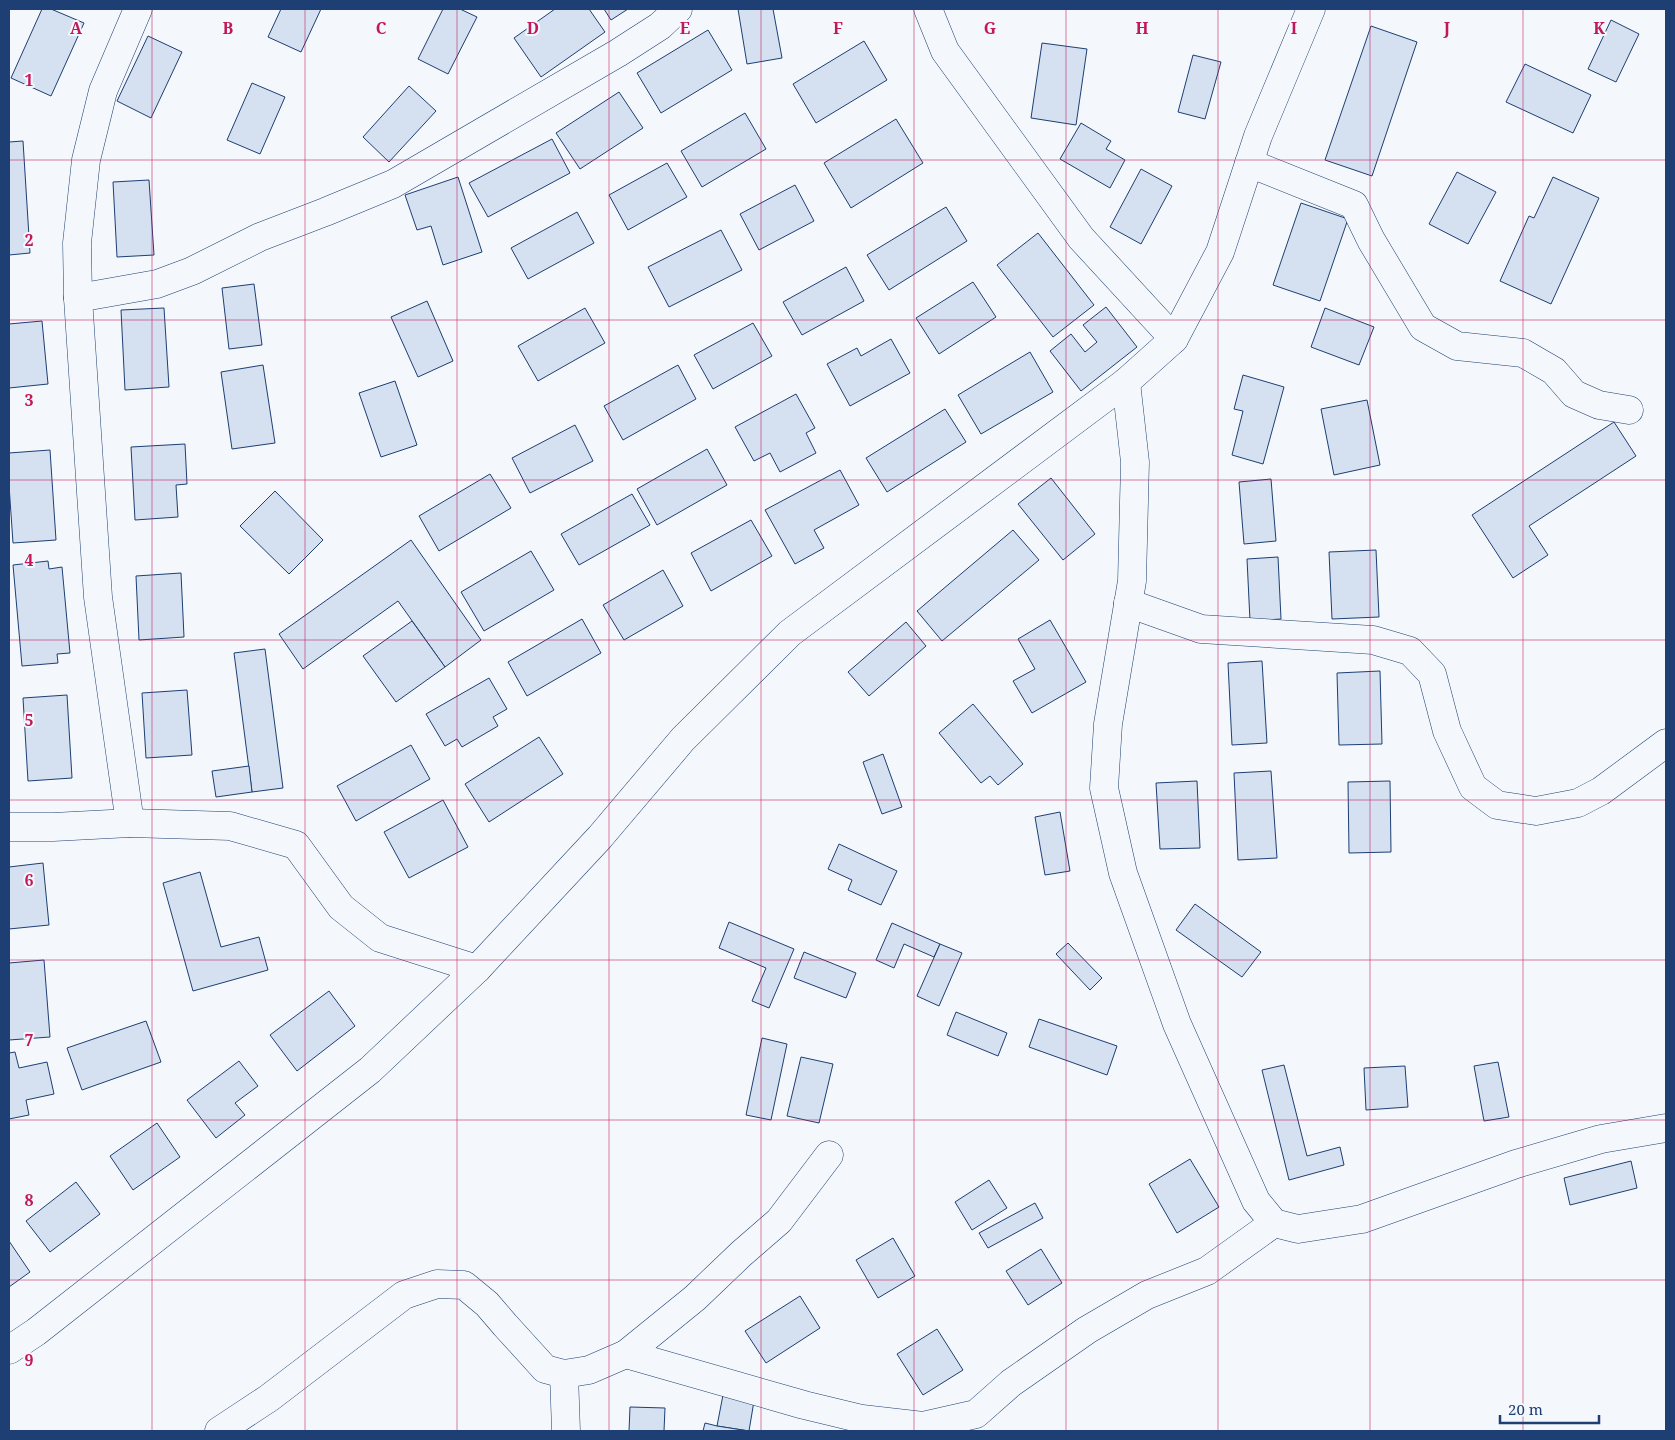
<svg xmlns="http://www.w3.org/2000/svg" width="1675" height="1440" viewBox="0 0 1675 1440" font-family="'Noto Serif',serif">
  <rect width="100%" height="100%" fill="#f4f7fb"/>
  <g fill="#d5e0f0" stroke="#1d3f73">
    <polygon points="42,9 51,9 84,23 51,96 11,78"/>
    <polygon points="281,9 321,9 301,52 268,37"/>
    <polygon points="443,9 460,9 477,17 448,74 418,59"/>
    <polygon points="555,9 589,9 605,32 541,77 514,38"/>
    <polygon points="604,9 628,9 611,20"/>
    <polygon points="738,9 773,9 782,58 747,64"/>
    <polygon points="1611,20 1639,34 1616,82 1588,69"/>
    <polygon points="1371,26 1417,42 1372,176 1325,160"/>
    <polygon points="708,30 732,70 661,113 637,73"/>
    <polygon points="148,36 182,52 151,118 117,101"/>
    <polygon points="864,41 887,80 816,123 793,84"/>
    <polygon points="1042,43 1087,49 1076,125 1031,118"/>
    <polygon points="1193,55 1221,62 1205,119 1178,112"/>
    <polygon points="1525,64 1591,95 1573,133 1506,102"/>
    <polygon points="252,83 285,97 260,154 227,140"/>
    <polygon points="409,86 436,111 389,162 363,137"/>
    <polygon points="619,92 643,128 580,169 556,133"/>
    <polygon points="745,113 766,149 702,187 681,151"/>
    <polygon points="896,119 923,163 851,208 824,163"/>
    <polygon points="1081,123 1111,141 1106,149 1125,160 1110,188 1060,159"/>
    <polygon points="552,139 570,173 488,217 469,183"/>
    <polygon points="23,141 30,253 9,255 9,142"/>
    <polygon points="667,163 687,197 628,230 609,195"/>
    <polygon points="1141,169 1172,186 1141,244 1110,227"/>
    <polygon points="1457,172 1496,192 1468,244 1429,224"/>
    <polygon points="458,177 482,252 443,265 431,226 417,230 405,195"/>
    <polygon points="1553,177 1599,198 1551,304 1500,281 1529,216 1534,218"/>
    <polygon points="149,180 154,255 117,257 113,182"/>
    <polygon points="795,185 814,221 759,250 740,214"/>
    <polygon points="1301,203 1348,219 1320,301 1273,285"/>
    <polygon points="946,207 967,241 889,290 867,255"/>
    <polygon points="577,212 594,243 528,279 511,248"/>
    <polygon points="721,230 742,270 669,307 648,267"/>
    <polygon points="1038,233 1094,305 1053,337 997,265"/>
    <polygon points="846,267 864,301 802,335 783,302"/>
    <polygon points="973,282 996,317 939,354 916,318"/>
    <polygon points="254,284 262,345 229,349 222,288"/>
    <polygon points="427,301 453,361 418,377 391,317"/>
    <polygon points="1106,307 1137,347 1081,391 1050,351 1071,334 1085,352 1097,342 1083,325"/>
    <polygon points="164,308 169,387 125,390 121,310"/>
    <polygon points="585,308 605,343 538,381 518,346"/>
    <polygon points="1325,308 1374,327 1359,365 1311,347"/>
    <polygon points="42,321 48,384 9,388 9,324"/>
    <polygon points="753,323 772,356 713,389 694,355"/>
    <polygon points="891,339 910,373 850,406 827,364 857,348 861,356"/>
    <polygon points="1030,352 1053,392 981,434 958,395"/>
    <polygon points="263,365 275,443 232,449 221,372"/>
    <polygon points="678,365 696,399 623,440 604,406"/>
    <polygon points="1243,375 1284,387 1263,464 1232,455 1243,411 1234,409"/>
    <polygon points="395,381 417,445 381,457 359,393"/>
    <polygon points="796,394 815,428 806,433 816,453 780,472 770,453 754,461 735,427"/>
    <polygon points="1367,400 1380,465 1334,475 1321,409"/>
    <polygon points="945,409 966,442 887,492 866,458"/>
    <polygon points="1614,422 1636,456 1529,526 1548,555 1513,578 1472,515"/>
    <polygon points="575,425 593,461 530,493 512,458"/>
    <polygon points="185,444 187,484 176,485 178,517 135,520 131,447"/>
    <polygon points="707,449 727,485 657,525 637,489"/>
    <polygon points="50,450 56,540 13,543 9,485 9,453"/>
    <polygon points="840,470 859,505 814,530 824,548 795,564 765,510"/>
    <polygon points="490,474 511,508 439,551 419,516"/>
    <polygon points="1051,478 1095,534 1063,560 1018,504"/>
    <polygon points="1271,479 1276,541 1244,544 1239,482"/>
    <polygon points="275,491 323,540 289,574 240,526"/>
    <polygon points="632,494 650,525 579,565 561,534"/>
    <polygon points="751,520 772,556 711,591 691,553"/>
    <polygon points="1013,530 1039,560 942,641 917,611"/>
    <polygon points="411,540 481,640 445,667 398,601 303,669 279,634"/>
    <polygon points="1376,550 1379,617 1332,619 1329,552"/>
    <polygon points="531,551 554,590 484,631 461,592"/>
    <polygon points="1278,557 1281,619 1250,621 1247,559"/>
    <polygon points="48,561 49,569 62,567 70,653 57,654 58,663 22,666 13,565"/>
    <polygon points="663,570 683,606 624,640 603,605"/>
    <polygon points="181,573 184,637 139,640 136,576"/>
    <polygon points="582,619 601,653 527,696 508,662"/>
    <polygon points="1050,620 1086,682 1032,713 1013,681 1035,669 1018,639"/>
    <polygon points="412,621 445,667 396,702 363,656"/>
    <polygon points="906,622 926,646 869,696 848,672"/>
    <polygon points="265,649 283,788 252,792 234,653"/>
    <polygon points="1262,661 1267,743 1232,745 1228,663"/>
    <polygon points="1380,671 1382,744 1339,745 1337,673"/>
    <polygon points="489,678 507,709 493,717 498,726 462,747 457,739 445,746 426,714"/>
    <polygon points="187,690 192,755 146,758 142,693"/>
    <polygon points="67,695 72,778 28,781 23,698"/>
    <polygon points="973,704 1023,764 998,785 990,776 981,783 939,733"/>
    <polygon points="539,737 563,774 489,822 465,784"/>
    <polygon points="411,745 430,779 356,821 337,786"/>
    <polygon points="883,754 902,807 882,814 863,762"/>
    <polygon points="249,766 252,792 216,797 212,771"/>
    <polygon points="1271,771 1277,858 1238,860 1234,773"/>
    <polygon points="1197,781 1200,848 1160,849 1156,783"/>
    <polygon points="1390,781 1391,852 1349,853 1348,782"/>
    <polygon points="443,800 468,847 409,878 384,832"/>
    <polygon points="1060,812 1070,871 1045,875 1035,817"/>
    <polygon points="839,844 897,871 881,905 848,890 852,880 828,869"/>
    <polygon points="43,863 49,925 9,929 9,867"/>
    <polygon points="200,872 221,947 259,937 268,970 193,991 163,883"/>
    <polygon points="1195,904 1261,952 1242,977 1176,930"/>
    <polygon points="729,922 794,949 769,1008 752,1001 766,968 719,948"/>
    <polygon points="892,923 940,944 934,957 904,944 894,968 876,960"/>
    <polygon points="1068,943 1102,978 1090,990 1056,954"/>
    <polygon points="940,944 962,953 939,1006 917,996"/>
    <polygon points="804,952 856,973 846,998 794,978"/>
    <polygon points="44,960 50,1037 9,1040 9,963"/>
    <polygon points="329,991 355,1026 297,1071 270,1035"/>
    <polygon points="956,1012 1007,1033 998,1056 947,1035"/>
    <polygon points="1039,1019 1117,1046 1107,1075 1029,1047"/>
    <polygon points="146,1021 161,1062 82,1090 67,1048"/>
    <polygon points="762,1038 787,1044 771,1120 746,1115"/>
    <polygon points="15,1052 19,1068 47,1062 54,1094 26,1100 29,1115 9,1119 9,1053"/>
    <polygon points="801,1057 833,1064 819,1123 787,1116"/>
    <polygon points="239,1061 258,1086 235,1103 245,1115 216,1138 187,1100"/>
    <polygon points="1498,1062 1509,1117 1484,1121 1474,1066"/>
    <polygon points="1284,1065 1307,1156 1340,1147 1344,1165 1289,1180 1262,1070"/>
    <polygon points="1405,1066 1408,1107 1366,1110 1364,1068"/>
    <polygon points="157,1123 180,1157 133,1190 110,1156"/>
    <polygon points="1190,1159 1219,1207 1177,1233 1149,1184"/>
    <polygon points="1631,1161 1637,1188 1570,1205 1564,1178"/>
    <polygon points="989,1180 1007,1208 972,1230 955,1202"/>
    <polygon points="76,1182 100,1214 50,1252 26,1221"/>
    <polygon points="1035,1203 1043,1218 988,1248 979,1233"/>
    <polygon points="893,1238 915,1276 878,1298 856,1260"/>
    <polygon points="9,1241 30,1272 9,1287"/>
    <polygon points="1041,1249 1062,1283 1028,1305 1006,1271"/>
    <polygon points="800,1296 820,1328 766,1363 745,1331"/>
    <polygon points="937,1329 963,1370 923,1395 897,1354"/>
    <polygon points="723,1395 754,1401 749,1431 717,1426"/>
    <polygon points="630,1407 665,1408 664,1431 629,1431"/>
    <polygon points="705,1423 717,1426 749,1431 703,1431"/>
  </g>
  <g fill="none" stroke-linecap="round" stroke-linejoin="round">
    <defs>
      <g id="minor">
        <polyline points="928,9 945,51 1081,238 1174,339"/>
        <polyline points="1249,163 1354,205 1371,240 1423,327 1457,346 1523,353 1554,371 1574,394 1599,405 1629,410"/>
        <polyline points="78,298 157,284 192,271 260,237 325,212 393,184 618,53 660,26 678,9"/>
        <polyline points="1126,382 1135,462 1132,581 1108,724 1104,788 1123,873 1177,1024 1256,1201 1274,1223 1298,1229 1362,1219 1516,1164 1601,1139 1666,1128"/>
        <polyline points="1128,603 1201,629 1373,640 1410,651 1432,674 1447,731 1473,787 1497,805 1536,811 1578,803 1601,791 1666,743"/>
        <polyline points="130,823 98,597 78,298 77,243 86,160 103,91 138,9"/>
        <polyline points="9,827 53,827 130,823 230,826 296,845 341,907 380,938 477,969"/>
        <polyline points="626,1354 804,1405 862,1419 923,1426 976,1414 1011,1383 1087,1330 1147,1295 1207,1271 1274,1223"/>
        <polyline points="564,1374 566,1431"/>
        <polyline points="219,1431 269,1398 404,1295 437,1284 464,1285 487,1304 505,1325 545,1369 564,1374 589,1370 626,1354 695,1298 741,1254 779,1221 829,1155"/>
      </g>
      <polyline id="secondary" points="9,1350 36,1332 370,1070 477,969 600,837 683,739 790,633 1126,382 1174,339 1220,252 1258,136 1311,9"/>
    </defs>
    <use href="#minor" stroke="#1d3f73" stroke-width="29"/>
    <use href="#secondary" stroke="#1d3f73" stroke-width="29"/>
    <use href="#minor" stroke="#f4f7fb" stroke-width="28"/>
    <use href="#secondary" stroke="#f4f7fb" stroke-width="28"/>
  </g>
  <path fill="none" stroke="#c2185b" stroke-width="1" stroke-opacity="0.55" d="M152,9V1431M305,9V1431M457,9V1431M609,9V1431M761,9V1431M914,9V1431M1066,9V1431M1218,9V1431M1370,9V1431M1523,9V1431M9,160H1666M9,320H1666M9,480H1666M9,640H1666M9,800H1666M9,960H1666M9,1120H1666M9,1280H1666"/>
  <g font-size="16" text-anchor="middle" font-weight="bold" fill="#c2185b" stroke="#f4f7fb" stroke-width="4" stroke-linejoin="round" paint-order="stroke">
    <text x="76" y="34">A</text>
    <text x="228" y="34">B</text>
    <text x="381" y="34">C</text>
    <text x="533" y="34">D</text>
    <text x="685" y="34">E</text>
    <text x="838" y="34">F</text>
    <text x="990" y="34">G</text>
    <text x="1142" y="34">H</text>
    <text x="1294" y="34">I</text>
    <text x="1447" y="34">J</text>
    <text x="1599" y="34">K</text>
    <text x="29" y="86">1</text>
    <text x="29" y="246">2</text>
    <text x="29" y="406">3</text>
    <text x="29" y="566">4</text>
    <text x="29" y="726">5</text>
    <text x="29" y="886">6</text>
    <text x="29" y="1046">7</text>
    <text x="29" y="1206">8</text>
    <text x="29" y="1366">9</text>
  </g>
  <rect width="1675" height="1440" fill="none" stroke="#1d3f73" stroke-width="20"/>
  <path d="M1500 1415v8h99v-8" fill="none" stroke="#1d3f73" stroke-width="2.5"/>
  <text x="1508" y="1415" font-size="15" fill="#1d3f73" stroke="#f4f7fb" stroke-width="4" paint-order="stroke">20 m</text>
</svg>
